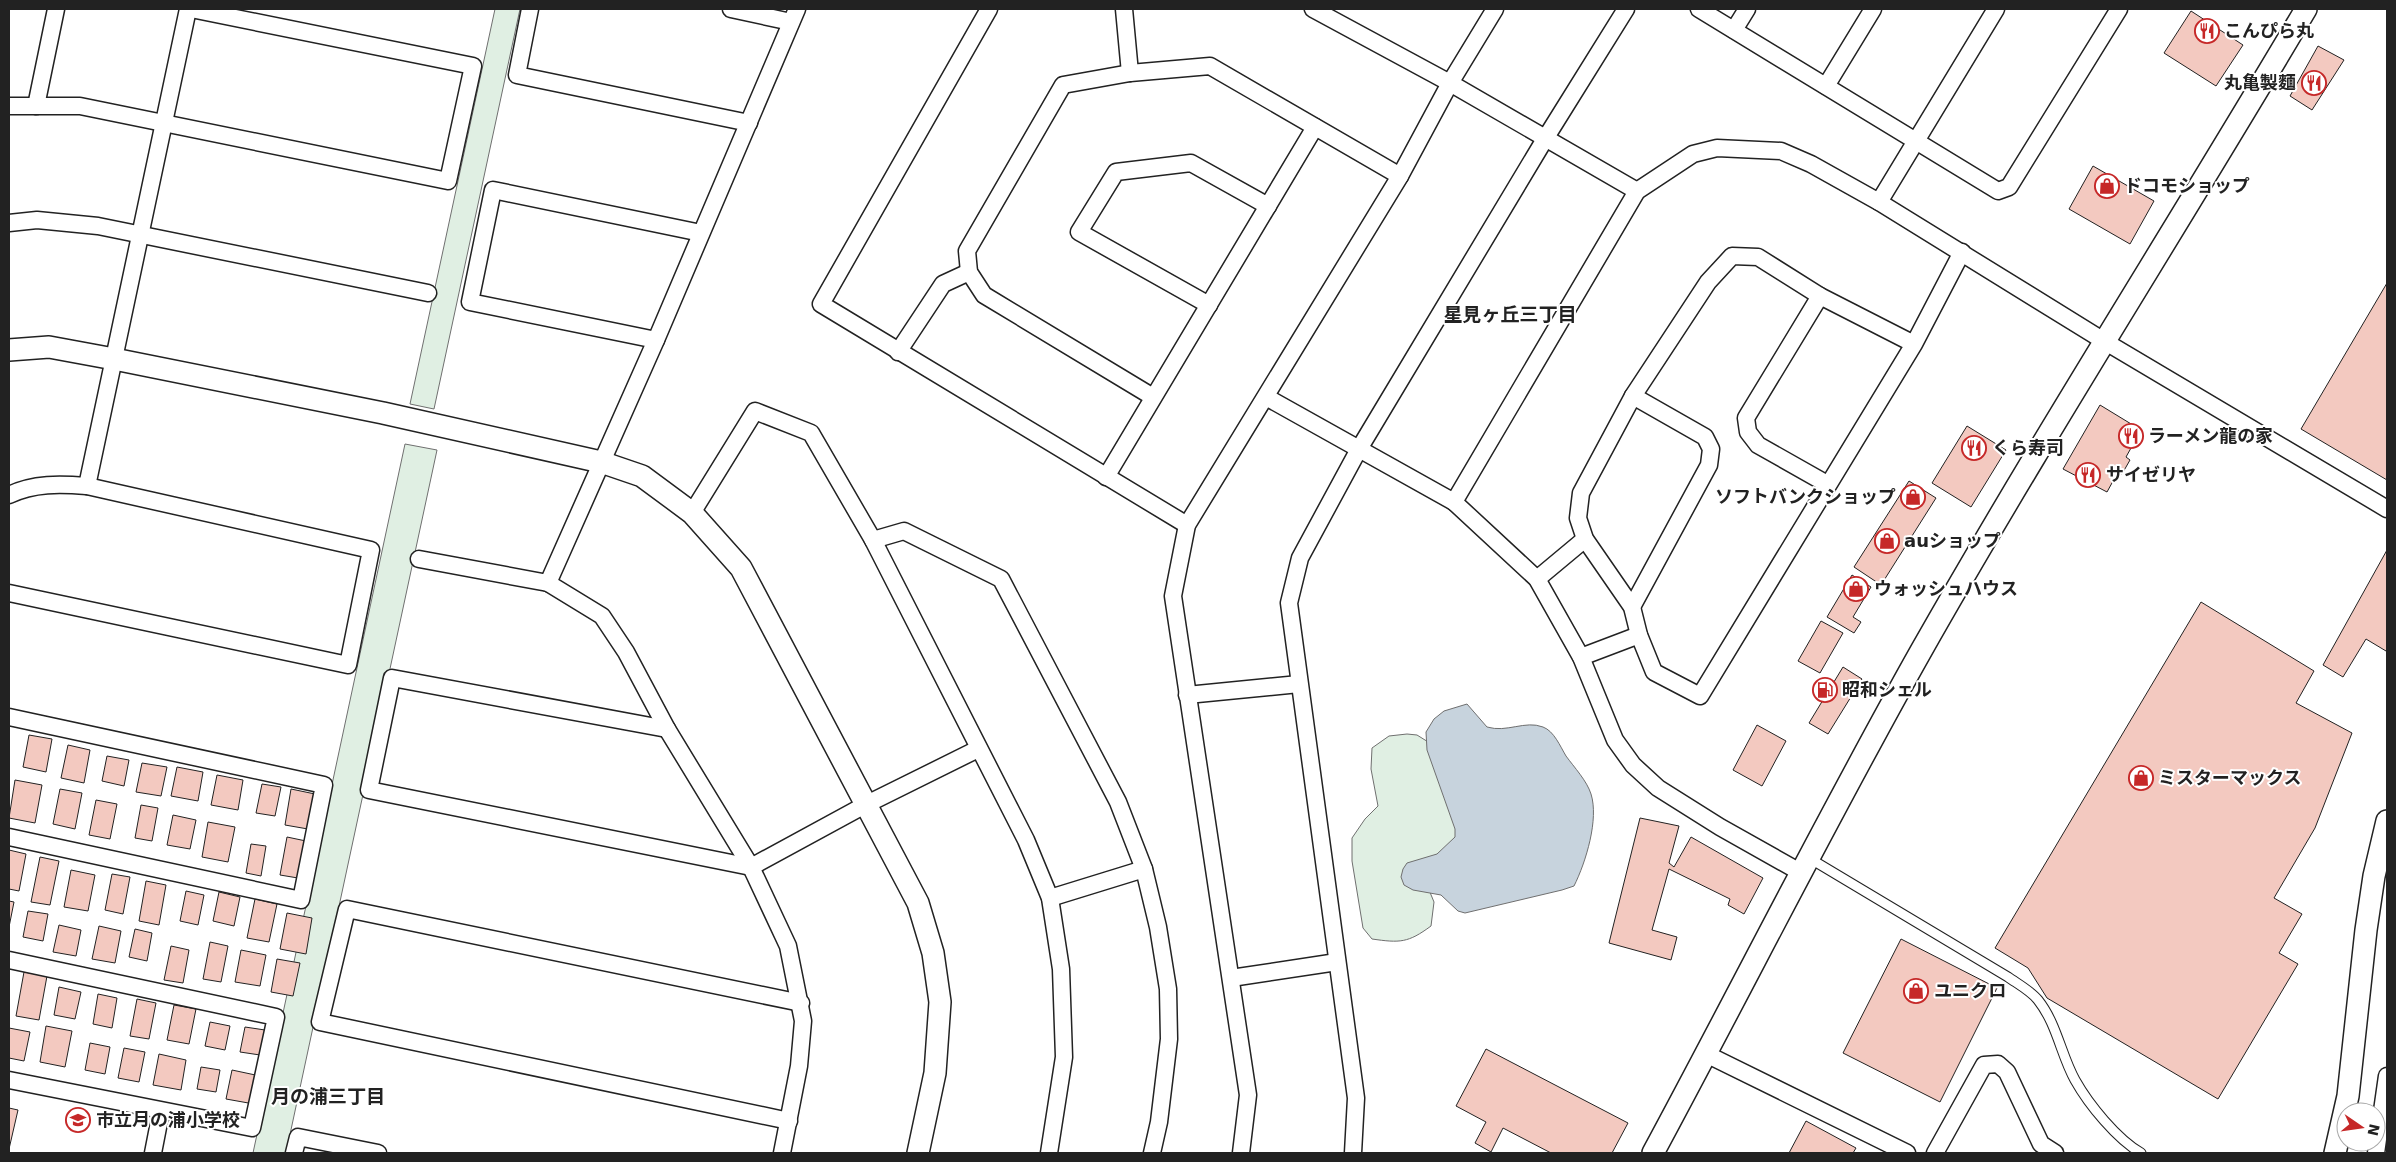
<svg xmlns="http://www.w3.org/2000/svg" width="2396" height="1162" viewBox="0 0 2396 1162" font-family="'DejaVu Sans','Noto Sans JP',sans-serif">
  <rect width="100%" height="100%" fill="#fff"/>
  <g fill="#e0efe3" stroke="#6f6f6f">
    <polygon points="495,9 520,9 434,409 410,404"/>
    <polygon points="405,444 437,450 286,1153 253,1153"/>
    <path d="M1407,734L1417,735L1433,745L1458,809L1456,846L1422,873L1434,902L1431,926C1408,943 1400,943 1372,939L1363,928L1352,861V838L1365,819L1378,806L1371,769L1372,748L1389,736Z"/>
  </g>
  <path fill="#c7d3dd" stroke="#6f6f6f" d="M1467,704L1487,727C1507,733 1525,720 1543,727C1554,731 1560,746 1566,756C1574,767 1587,781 1591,794C1599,819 1586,862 1574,886L1562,890L1465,913L1458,911L1441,895L1413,890L1404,885L1401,877L1403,869L1407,863L1437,854L1455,837V829L1427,750L1426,732L1434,719L1444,711Z"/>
  <g fill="#f3c9c0" stroke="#222">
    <polygon points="2191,11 2243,45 2216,86 2164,53"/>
    <polygon points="2318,46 2344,60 2312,110 2290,96"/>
    <polygon points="2093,166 2154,201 2130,244 2069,209"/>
    <polygon points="2387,283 2387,480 2301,429"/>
    <polygon points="2100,405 2141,430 2126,457 2130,460 2122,474 2118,472 2107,492 2063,469"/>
    <polygon points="1967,426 2006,450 1971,507 1932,483"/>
    <polygon points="1909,481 1936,498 1881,585 1854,567"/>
    <polygon points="2387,550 2387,649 2386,651 2366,639 2343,677 2323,665"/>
    <polygon points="1852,575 1871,587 1853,617 1861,622 1854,633 1827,617"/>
    <polygon points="2201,602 2314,671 2296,703 2352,733 2315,828 2274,898 2302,914 2279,953 2298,964 2218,1099 2047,998 2028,968 1995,948"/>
    <polygon points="1821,621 1843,633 1820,673 1798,661"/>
    <polygon points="1843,667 1862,679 1828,734 1809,723"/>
    <polygon points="1757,725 1786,741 1762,786 1733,770"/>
    <polygon points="29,735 52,739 46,772 23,767"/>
    <polygon points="68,745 90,750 84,783 61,778"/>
    <polygon points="107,756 129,760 124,786 102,781"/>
    <polygon points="142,763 167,767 161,796 136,792"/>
    <polygon points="177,767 203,772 198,801 171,796"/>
    <polygon points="217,775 243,780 238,810 211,805"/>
    <polygon points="15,780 42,785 35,823 9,818"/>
    <polygon points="262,784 281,787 275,816 256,813"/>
    <polygon points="60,789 82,793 75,829 53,824"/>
    <polygon points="291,789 315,794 308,829 285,825"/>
    <polygon points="96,800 117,804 110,839 89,835"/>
    <polygon points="141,805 158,808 152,841 135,838"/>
    <polygon points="173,815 196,820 190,849 167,845"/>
    <polygon points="1640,818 1679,826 1669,863 1674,867 1691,837 1763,878 1744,914 1728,905 1730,899 1669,869 1652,930 1677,937 1671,960 1609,943"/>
    <polygon points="208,822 235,827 228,862 202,857"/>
    <polygon points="287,837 306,841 298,878 280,875"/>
    <polygon points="251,844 266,846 261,876 246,873"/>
    <polygon points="9,850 26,854 19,891 9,889"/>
    <polygon points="40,857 59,861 50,905 31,902"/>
    <polygon points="71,870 95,875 88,911 64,907"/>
    <polygon points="112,874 130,877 123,914 105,910"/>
    <polygon points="146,881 166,885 159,925 139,921"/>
    <polygon points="186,891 204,895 198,925 180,921"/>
    <polygon points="219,892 240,897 234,926 213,921"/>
    <polygon points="255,899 277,904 269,942 247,938"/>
    <polygon points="9,901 14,902 9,927"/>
    <polygon points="28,911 48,914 43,941 23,937"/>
    <polygon points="287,913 312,918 306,954 280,949"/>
    <polygon points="59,925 81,930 76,956 53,952"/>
    <polygon points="99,926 121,931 115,963 92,959"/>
    <polygon points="135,929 152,933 147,961 129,957"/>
    <polygon points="1901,939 1997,988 1940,1102 1843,1053"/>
    <polygon points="210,942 228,946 221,982 203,979"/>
    <polygon points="171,946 189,950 183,983 164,980"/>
    <polygon points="241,950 266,955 260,986 235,982"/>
    <polygon points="277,959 300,963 293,996 271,992"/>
    <polygon points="24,972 47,976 39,1020 16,1016"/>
    <polygon points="59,987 81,992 75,1019 54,1015"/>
    <polygon points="98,994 117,998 112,1028 93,1024"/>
    <polygon points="137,999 156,1003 149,1039 130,1036"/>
    <polygon points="174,1005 196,1009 189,1044 167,1040"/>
    <polygon points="210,1022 230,1026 225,1050 205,1046"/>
    <polygon points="46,1026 72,1031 65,1067 40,1062"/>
    <polygon points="245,1027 265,1030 260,1055 240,1052"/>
    <polygon points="9,1028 30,1032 24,1061 9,1058"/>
    <polygon points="90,1043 110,1047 105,1074 85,1070"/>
    <polygon points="124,1048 145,1052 139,1082 118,1078"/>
    <polygon points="1486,1049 1628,1123 1612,1153 1551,1153 1503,1128 1491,1152 1475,1143 1486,1122 1456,1106"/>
    <polygon points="159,1054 186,1060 181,1090 153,1085"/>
    <polygon points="201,1067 220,1070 216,1092 197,1089"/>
    <polygon points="232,1070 260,1076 254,1104 226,1099"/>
    <polygon points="9,1108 18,1110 9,1149"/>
    <polygon points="1806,1121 1856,1148 1853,1153 1789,1153"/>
  </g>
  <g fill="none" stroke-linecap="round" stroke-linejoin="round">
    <defs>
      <path id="service" d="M1809,858L2008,977C2018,984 2031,991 2038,1000C2057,1024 2061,1055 2075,1080C2089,1105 2117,1139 2141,1153"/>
      <g id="minor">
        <polyline points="530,9 517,75 749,123"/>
        <polyline points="731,9 791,22"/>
        <polyline points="989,9 821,304 1187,525"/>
        <polyline points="1124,9 1130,73"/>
        <polyline points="1313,9 1450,83 1637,191"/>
        <polyline points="1699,9 1998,191 2009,187 2119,9"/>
        <polyline points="1734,30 1747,9"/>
        <polyline points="1826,86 1873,9"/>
        <polyline points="9,106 80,106 448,181 473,66 191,9"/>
        <polyline points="36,106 56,9"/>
        <polyline points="1879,202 1996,9"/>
        <polyline points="9,223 37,220 98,226 428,293"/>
        <polyline points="1820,296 1746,418 1748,432 1758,445 1827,484"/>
        <polyline points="1209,305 1079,232 1116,172 1191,163 1268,206"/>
        <polyline points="656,340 470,302 493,190 701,233"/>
        <polyline points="1914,344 1820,296 1758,257 1732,256 1708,282 1633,396 1581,493 1578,518 1585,539 1632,607 1639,635 1654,672 1700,696 1914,344 1962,252"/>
        <polyline points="898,352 943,284 969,272"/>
        <polyline points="1153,397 984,295 969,272 967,251 1063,85 1130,73 1210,66 1400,176"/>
        <polyline points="1266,397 1454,502 1537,579 1581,657 1615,740 1633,765 1658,788 1720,827 1800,872"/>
        <polyline points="1106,477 1315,127"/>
        <polyline points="87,486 188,9"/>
        <path d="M9,495C34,483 60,484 87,486L371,550L348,665L9,593"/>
        <polyline points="1454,502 1637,191 1693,154 1717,148 1781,151 1811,164 1879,202 2104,341 2387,509"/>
        <polyline points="692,513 755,411 811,433 873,540 1026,840 1050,898 1061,969 1064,1057 1049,1153"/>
        <polyline points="873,540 904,531 1001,579 1118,802 1144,869 1158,927 1168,989 1169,1039 1159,1122 1152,1153"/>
        <polyline points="419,559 548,583 602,616 626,652 667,729 751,867 788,946 803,1021 799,1066 782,1153"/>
        <polyline points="1537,579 1585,539"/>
        <polyline points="548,583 656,340 797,9"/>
        <polyline points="1632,607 1709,465 1711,449 1705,437 1633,396"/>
        <polyline points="1581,657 1639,635"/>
        <polyline points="1187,695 1299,684"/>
        <polyline points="9,717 324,785 301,900 9,837"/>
        <polyline points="667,729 392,678 369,790 751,867 865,805 978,749"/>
        <polyline points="1050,898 1144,869"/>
        <polyline points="9,960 276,1017 252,1128 9,1080"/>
        <polyline points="1231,978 1337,962"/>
        <polyline points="1706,1054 1907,1153"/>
        <polyline points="789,1121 320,1022 347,909 801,1003"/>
        <polyline points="153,1153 161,1112"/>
        <polyline points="294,1153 298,1137 378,1153"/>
        <polyline points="1241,1153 1248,1095 1173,596 1187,525 1400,176 1450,83 1495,9"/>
        <polyline points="1353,1153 1356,1098 1289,603 1300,558 1359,449 1545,139 1626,9"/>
        <polyline points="1935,1153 1984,1065 1998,1064 2007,1072 2041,1144 2055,1153"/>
        <polyline points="2376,1153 2387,1076"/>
      </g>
      <g id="tertiary">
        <polyline points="9,350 49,347 114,359 383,413 601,462 642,476 692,513 741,568 918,903 933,953 940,1002 935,1073 918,1153"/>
        <path d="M1653,1153C1743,986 1828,816 1921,651C2044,434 2179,224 2306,9"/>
        <polyline points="2335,1153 2348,1096 2366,930 2374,876 2387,821"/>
      </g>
    </defs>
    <use href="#service" stroke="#222" stroke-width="11"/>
    <use href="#minor" stroke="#222" stroke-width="19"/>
    <use href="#tertiary" stroke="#222" stroke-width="24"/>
    <use href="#service" stroke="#fff" stroke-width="9"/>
    <use href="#minor" stroke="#fff" stroke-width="16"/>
    <use href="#tertiary" stroke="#fff" stroke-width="21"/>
  </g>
  <defs>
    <symbol id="restaurant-ring" viewBox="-11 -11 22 22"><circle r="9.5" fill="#fff" stroke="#c62828" stroke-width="1.5"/><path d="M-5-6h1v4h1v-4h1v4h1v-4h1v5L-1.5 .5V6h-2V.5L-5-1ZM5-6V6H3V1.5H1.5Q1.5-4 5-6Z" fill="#c62828"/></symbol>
    <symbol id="shop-ring" viewBox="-11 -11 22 22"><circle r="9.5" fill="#fff" stroke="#c62828" stroke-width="1.5"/><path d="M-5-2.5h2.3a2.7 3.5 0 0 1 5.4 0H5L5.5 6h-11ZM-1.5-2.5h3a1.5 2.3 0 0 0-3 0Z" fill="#c62828"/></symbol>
    <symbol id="fuel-ring" viewBox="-11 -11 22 22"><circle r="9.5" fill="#fff" stroke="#c62828" stroke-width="1.5"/><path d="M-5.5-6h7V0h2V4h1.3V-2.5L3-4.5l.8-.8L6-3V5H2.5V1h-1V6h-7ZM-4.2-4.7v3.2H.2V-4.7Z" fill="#c62828"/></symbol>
    <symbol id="school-ring" viewBox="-11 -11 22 22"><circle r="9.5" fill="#fff" stroke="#c62828" stroke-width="1.5"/><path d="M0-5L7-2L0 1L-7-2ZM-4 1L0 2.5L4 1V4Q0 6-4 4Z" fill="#c62828"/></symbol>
  </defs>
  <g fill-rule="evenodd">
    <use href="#restaurant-ring" x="2193" y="17" width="28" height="28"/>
    <use href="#restaurant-ring" x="2300" y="69" width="28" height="28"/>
    <use href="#shop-ring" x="2093" y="172" width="28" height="28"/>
    <use href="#restaurant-ring" x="2117" y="422" width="28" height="28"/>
    <use href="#restaurant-ring" x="1960" y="434" width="28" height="28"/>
    <use href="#restaurant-ring" x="2074" y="461" width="28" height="28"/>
    <use href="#shop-ring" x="1899" y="483" width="28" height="28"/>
    <use href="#shop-ring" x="1873" y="527" width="28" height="28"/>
    <use href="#shop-ring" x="1842" y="575" width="28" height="28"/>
    <use href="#fuel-ring" x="1811" y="676" width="28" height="28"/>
    <use href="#shop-ring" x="2127" y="764" width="28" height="28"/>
    <use href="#shop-ring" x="1902" y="977" width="28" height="28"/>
    <use href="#school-ring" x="64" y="1106" width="28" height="28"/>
  </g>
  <g text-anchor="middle" stroke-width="4" stroke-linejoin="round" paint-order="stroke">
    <g font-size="18" font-weight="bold" fill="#222" stroke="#fff" text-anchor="start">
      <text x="2224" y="37">こんぴら丸</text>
      <text x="2296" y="89" text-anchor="end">丸亀製麵</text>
      <text x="2124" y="192">ドコモショップ</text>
      <text x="2148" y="442">ラーメン龍の家</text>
      <text x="1992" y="454">くら寿司</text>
      <text x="2106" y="481">サイゼリヤ</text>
      <text x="1896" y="503" text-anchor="end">ソフトバンクショップ</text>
      <text x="1904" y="547">auショップ</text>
      <text x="1874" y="595">ウォッシュハウス</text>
      <text x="1842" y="696">昭和シェル</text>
      <text x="2158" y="784">ミスターマックス</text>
      <text x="1934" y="997">ユニクロ</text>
      <text x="96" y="1126">市立月の浦小学校</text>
    </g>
    <g font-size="19" font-weight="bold" fill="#222" stroke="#fff">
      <text x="1510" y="321">星見ヶ丘三丁目</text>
      <text x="328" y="1103">月の浦三丁目</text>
    </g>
  </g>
  <rect width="2396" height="1162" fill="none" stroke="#222222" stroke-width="20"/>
  <g transform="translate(2361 1127) rotate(103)"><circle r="24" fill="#ffffff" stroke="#a7a7a7"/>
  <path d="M0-4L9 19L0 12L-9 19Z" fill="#c62828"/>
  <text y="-8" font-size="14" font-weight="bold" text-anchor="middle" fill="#222222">N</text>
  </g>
</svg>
